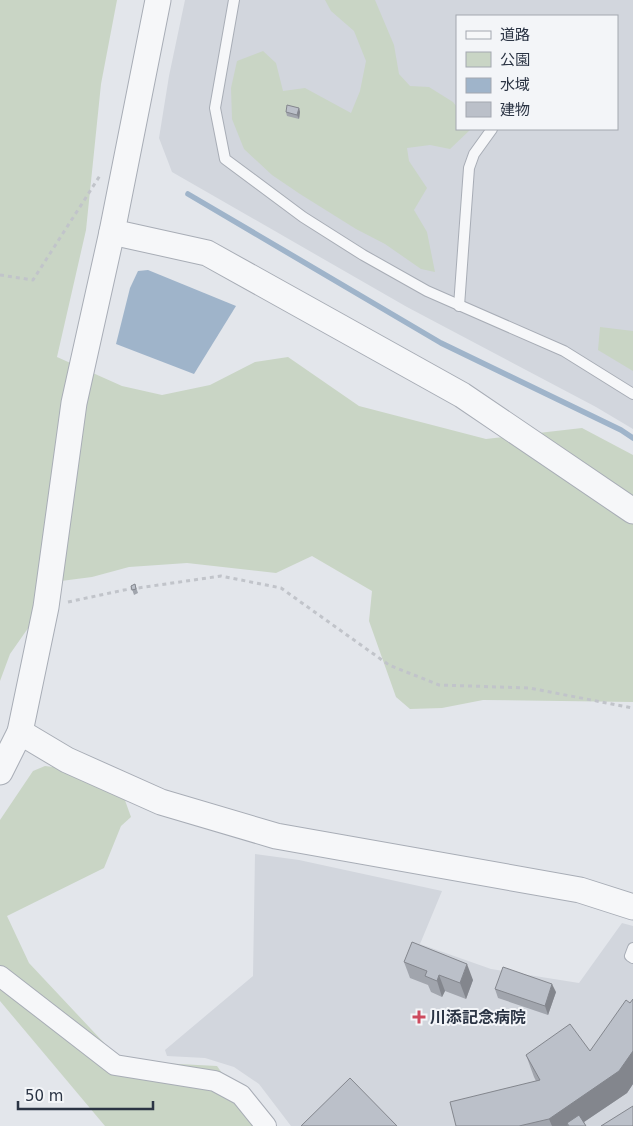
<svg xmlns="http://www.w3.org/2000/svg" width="633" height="1126" viewBox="0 0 633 1126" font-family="'DejaVu Sans','Noto Sans JP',sans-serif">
  <rect width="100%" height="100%" fill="#e3e6eb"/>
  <g fill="#d2d6dd" fill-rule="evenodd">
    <path d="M185,0H633V429L596,407L407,307L172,172L159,138L169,76ZM457,16H617V129H457Z"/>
    <polygon points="255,854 299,860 442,891 420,944 491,969 579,983 622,923 633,926 633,1126 291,1126 259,1084 234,1067 205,1058 167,1056 165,1050 253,976"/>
  </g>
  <g fill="#c9d5c5">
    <polygon points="0,0 117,0 101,84 86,230 57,357 122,386 162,395 210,385 255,362 288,357 359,406 486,439 582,428 633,455 633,702 483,700 442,708 410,709 396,697 369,621 372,591 312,556 276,573 187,563 129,567 92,577 61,581 10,654 0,681"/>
    <polygon points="325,0 375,0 394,45 399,74 410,86 429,87 453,102 457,107 457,129 471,129 450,149 430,145 407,148 409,161 427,188 414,210 427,232 435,272 421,269 385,244 356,229 300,194 272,175 244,149 232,119 231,88 237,61 263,51 276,63 283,91 305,88 351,113 360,91 366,61 354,31 331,11"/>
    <polygon points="600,327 633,331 633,371 598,350"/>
    <polygon points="45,766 86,771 122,792 131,817 121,826 104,868 7,916 29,963 121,1061 217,1066 260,1126 105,1126 0,1001 0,820 33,771"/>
  </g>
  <polygon fill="#9fb4ca" points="148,270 236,306 194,374 116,344 130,288 138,271"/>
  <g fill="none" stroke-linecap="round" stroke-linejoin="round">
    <polyline stroke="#9fb4ca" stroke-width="5.5" points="188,194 441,343 621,430 633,438"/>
    <defs>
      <g id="service">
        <polyline points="234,0 215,108 225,159 303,217 363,255 427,291 564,351 633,394"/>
        <polyline points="459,306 469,168 474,154 492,129"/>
        <polyline points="633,948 630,956 633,958"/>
      </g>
      <polyline id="minor" points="0,976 115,1065 215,1081 241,1095 266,1126"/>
      <g id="tertiary">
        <polyline points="112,232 207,253 462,395 633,511"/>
        <polyline points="20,732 67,760 161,802 276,836 580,890 633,907"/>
        <polyline points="0,772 20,732 46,607 74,403 112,232 158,0"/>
      </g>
    </defs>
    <use href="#service" stroke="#a8adb6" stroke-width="12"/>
    <use href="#minor" stroke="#a8adb6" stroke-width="22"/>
    <use href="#tertiary" stroke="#a8adb6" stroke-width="27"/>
    <g stroke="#c1c4ca" stroke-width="3" stroke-dasharray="4 4" stroke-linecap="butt">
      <polyline points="0,275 33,280 101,174"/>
      <polyline points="68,602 124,590 221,576 281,588 389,665 439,685 529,688 633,708"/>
    </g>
    <use href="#service" stroke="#f6f7f9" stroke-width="10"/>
    <use href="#minor" stroke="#f6f7f9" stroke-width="20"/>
    <use href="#tertiary" stroke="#f6f7f9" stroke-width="25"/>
  </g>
  <g fill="#a1a5ad">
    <polygon points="299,108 300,112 299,119 287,116 286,112"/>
    <polygon points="135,584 138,593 134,595 131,586"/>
    <polygon points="404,962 473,980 466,999 445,991 442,997 431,992 428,985 410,978"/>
    <polygon points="495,989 556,992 548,1015 498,998"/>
    <polygon points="633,999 633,1084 627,1093 584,1122 586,1126 456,1126 536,1081 534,1077 526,1055 590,1051"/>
  </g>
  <g fill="#83868d">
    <polygon points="299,108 300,112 299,119 297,115"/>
    <polygon points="467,964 473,980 466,999 460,983"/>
    <polygon points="439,975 445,991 442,997 437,981"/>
    <polygon points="552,984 556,992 548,1015 545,1006"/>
    <polygon points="633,1051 633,1084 627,1093 578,1126 567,1123 568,1126 552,1126 549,1119"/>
  </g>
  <g fill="#bbc0c9" stroke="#83868d">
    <polygon points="287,105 299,108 297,115 286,112"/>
    <polygon points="135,584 136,589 132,590 131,586"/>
    <polygon points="412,942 467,964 460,983 439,975 437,981 425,976 427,971 404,962"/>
    <polygon points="503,967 552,984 545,1006 495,989"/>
    <polygon points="633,999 633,1051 619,1071 549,1119 519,1126 456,1126 450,1102 540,1080 526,1055 570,1024 590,1051 626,1000 630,1003"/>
    <polygon points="350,1078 397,1126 301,1126"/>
    <polygon points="633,1106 633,1126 601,1126"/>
    <polygon points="579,1115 586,1126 569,1126 567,1123"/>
  </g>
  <path fill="#cd4b5e" stroke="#f3f5f8" stroke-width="2" d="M416.5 1009.5h5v5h5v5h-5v5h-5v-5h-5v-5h5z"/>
  <g text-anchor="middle" stroke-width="4" stroke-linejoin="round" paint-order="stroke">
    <g font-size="16" font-weight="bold" fill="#2b3444" stroke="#f3f5f8" text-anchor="start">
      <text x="430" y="1023">川添記念病院</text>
    </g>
  </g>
  <rect x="456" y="15" width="162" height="115" fill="#f3f5f8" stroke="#a3a8b0"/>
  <rect x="466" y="31" width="25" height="8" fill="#f6f7f9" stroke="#a3a8b0"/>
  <text x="500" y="40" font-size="15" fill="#2b3444">道路</text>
  <rect x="466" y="52" width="25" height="15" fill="#c9d5c5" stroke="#a3a8b0"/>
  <text x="500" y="65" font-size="15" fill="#2b3444">公園</text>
  <rect x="466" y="78" width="25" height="15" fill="#9fb4ca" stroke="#a3a8b0"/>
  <text x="500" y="90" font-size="15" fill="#2b3444">水域</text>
  <rect x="466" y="102" width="25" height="15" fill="#bbc0c9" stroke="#a3a8b0"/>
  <text x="500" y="115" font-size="15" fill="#2b3444">建物</text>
  <path d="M18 1101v8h135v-8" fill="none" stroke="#2b3444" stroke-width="2.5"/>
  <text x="25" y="1101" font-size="15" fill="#2b3444" stroke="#f3f5f8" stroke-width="4" paint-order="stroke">50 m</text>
</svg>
